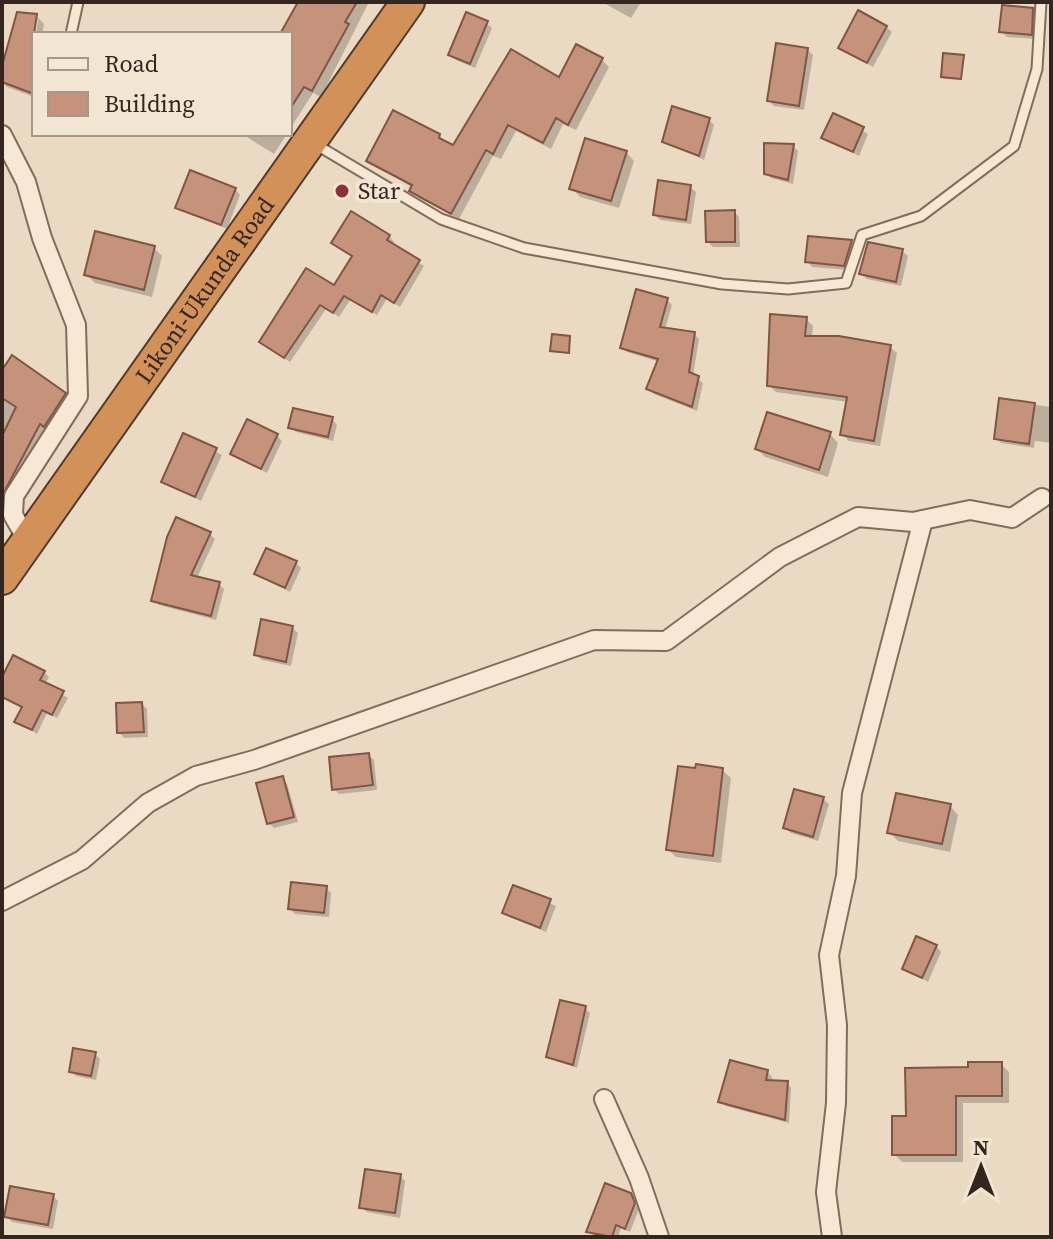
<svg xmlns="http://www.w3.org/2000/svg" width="1053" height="1239" viewBox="0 0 1053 1239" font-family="'Source Serif 4',serif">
  <rect width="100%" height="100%" fill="#eadac3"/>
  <g fill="#0003">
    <polygon points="300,2 369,2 321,97 313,93 290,129 290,34 281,34"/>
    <polygon points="602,2 641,2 631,18"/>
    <polygon points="1032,10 1038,15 1036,39 1007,37 1001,31"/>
    <polygon points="36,16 44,24 42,34 36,34 38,20 34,20 29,56 33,57 34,47 34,97 7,87 2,82 2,72"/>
    <polygon points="486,23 492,28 475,68 456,60 451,55"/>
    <polygon points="886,27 892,32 873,67 840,47"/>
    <polygon points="807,50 813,55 804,110 774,106 769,101"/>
    <polygon points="963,57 962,80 945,79 943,76"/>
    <polygon points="602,60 609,67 576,130 563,124 551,149 516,131 501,159 493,156 459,219 419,198 411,191 413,188 369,161 439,136 454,148 560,80"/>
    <polygon points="834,115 868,134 859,156 824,137"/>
    <polygon points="709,120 714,125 704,160 664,141"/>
    <polygon points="242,134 287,134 274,154"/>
    <polygon points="793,146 798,151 793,184 771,178 766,173"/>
    <polygon points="626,152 634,161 619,208 580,197 572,188"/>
    <polygon points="690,187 696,192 691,224 660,220 655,215"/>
    <polygon points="235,189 240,195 227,229 178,207"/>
    <polygon points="734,212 739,217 740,247 713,247 708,242"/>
    <polygon points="389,236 394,242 392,246 424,266 400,307 387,299 377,315 350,300 339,317 326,309 290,362 267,347 335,288 354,257 333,243"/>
    <polygon points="809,238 852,242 857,247 849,270 812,267 807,261"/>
    <polygon points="154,248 162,256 152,297 95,283 86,274"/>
    <polygon points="902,251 908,256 901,286 867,279 861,274"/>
    <polygon points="667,300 672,305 665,329 694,334 699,339 693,376 703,383 697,411 654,394 649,389 660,362 627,352 622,347"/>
    <polygon points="806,319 813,326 812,338 890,347 897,353 880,446 849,441 843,435 848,402 776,392 769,385"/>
    <polygon points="569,338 570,354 552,351"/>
    <polygon points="2,373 65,394 71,400 47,429 2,516"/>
    <polygon points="1001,400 1051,407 1051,443 1035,441 1034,448 1001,443 996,438"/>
    <polygon points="332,419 337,425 333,441 296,432 291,427"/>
    <polygon points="830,434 838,443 828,477 765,457 757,449"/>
    <polygon points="184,435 222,455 201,501 163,481"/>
    <polygon points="277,436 282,441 267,473 232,454"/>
    <polygon points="210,534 215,539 197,578 219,584 224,589 216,620 159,605 153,600"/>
    <polygon points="296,563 301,568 290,592 256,574"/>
    <polygon points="292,628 298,633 291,666 262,660 256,655"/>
    <polygon points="44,672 49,677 45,684 68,698 57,718 47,713 37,734 17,721 23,708 2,698 2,681"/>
    <polygon points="142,704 147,709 148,737 124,738 119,732"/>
    <polygon points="368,755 374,760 377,790 339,794 334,789"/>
    <polygon points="722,770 731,778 721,863 676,857 668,849"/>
    <polygon points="282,779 287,784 298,822 274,828 268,823"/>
    <polygon points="823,799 829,804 818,841 791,833 785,828"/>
    <polygon points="950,806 958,815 950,852 898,841 890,833"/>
    <polygon points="514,887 556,906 546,932 504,913"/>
    <polygon points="326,888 331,893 329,917 295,914 290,909"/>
    <polygon points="936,946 941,952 928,982 904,968"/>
    <polygon points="585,1008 590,1013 577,1068 553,1060 549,1056"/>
    <polygon points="95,1054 100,1059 96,1080 76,1076 71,1071"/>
    <polygon points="1001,1064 1009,1072 1009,1103 963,1103 963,1162 902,1162 894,1154 908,1118 970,1069"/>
    <polygon points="767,1072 772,1077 771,1083 787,1083 791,1088 789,1123 726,1106 721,1101"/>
    <polygon points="400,1176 405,1181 400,1218 367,1212 361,1207"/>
    <polygon points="630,1195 639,1209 630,1232 621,1228 618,1237 597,1237 589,1231"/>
    <polygon points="53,1196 58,1201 53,1229 12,1222 7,1217"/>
  </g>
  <g fill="#c5927c" stroke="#805543" stroke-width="2">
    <polygon points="298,2 357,2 345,22 349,24 312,91 304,87 290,109 290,34 280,34"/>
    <polygon points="1002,5 1033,8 1032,35 999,32"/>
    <polygon points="858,10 887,26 867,63 838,48"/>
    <polygon points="17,12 37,14 32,47 34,94 2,82 2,66"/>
    <polygon points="466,12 488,21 470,64 448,55"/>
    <polygon points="776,43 808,48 799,106 767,101"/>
    <polygon points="576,44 603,58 568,125 556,118 543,143 508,125 493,154 486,150 451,214 409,191 412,185 366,161 393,110 440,134 439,138 453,145 511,49 559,77"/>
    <polygon points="943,53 964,55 961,79 941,77"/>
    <polygon points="672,106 710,118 699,156 662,142"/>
    <polygon points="833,113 864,127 853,152 821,138"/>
    <polygon points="585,138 627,151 611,201 569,189"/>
    <polygon points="764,143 794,144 788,180 764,174"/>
    <polygon points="190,170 236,188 221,225 175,208"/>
    <polygon points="658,180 691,185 686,220 653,215"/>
    <polygon points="735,210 735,242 706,242 705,211"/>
    <polygon points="351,211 390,235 387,240 420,260 394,303 381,295 372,312 344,296 333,313 320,305 284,358 259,342 306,268 334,285 352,256 331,243"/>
    <polygon points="95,231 155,246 144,290 84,275"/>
    <polygon points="808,236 852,240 844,266 805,262"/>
    <polygon points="868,242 903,249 896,282 859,274"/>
    <polygon points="636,289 668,298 660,327 695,332 689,372 699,376 692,407 646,389 658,359 620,348"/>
    <polygon points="770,314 807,317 805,336 839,336 891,345 874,441 840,435 847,397 767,386"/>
    <polygon points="552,334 570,336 569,353 550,351"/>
    <polygon points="12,355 66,393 44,427 40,424 2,496 2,436 16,407 2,398 2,370"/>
    <polygon points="999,398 1035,403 1029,444 994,439"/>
    <polygon points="293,408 333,417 328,437 288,428"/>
    <polygon points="767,412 831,432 819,470 755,449"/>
    <polygon points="247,419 278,434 261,469 230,454"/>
    <polygon points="183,433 217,448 195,497 161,482"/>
    <polygon points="176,517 211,532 191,575 220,582 211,616 151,601 167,537"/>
    <polygon points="266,548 297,561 285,588 254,574"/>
    <polygon points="261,619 293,626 286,662 254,655"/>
    <polygon points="13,655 45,671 40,680 64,691 52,715 42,710 32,730 14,722 22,707 2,697 2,677"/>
    <polygon points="142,702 144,732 117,733 116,703"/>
    <polygon points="369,753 373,785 332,790 329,757"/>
    <polygon points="696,764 723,768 713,856 666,850 678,766 695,768"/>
    <polygon points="283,776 294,817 267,824 256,783"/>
    <polygon points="794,789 824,797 813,837 783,828"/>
    <polygon points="896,793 951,804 942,844 887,833"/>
    <polygon points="291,882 327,886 324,913 288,909"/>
    <polygon points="513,885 551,899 540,928 502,913"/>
    <polygon points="916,936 937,945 922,978 902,969"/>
    <polygon points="560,1000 586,1006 573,1065 546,1057"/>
    <polygon points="73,1048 96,1052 91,1076 69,1072"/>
    <polygon points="730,1060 768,1070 766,1080 788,1081 785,1120 718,1102"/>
    <polygon points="968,1062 1002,1062 1002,1096 956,1096 956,1155 892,1155 892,1116 906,1116 905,1068 968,1067"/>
    <polygon points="365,1169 401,1174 395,1213 359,1208"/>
    <polygon points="605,1183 631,1193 635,1203 625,1229 616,1225 612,1237 586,1232"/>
    <polygon points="10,1186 54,1194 48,1225 4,1217"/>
  </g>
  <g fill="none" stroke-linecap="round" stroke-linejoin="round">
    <defs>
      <g id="lane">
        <polyline points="71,34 78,2"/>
        <polyline points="315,144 441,219 524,248 722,284 788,289 846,283 862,235 921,216 1014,146 1037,69 1041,2"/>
      </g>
      <g id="street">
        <polyline points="2,135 26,182 42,238 76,325 78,396 14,496 13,515 28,541"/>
        <polyline points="2,901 82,860 148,803 196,776 254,760 594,640 666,641 780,557 858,517 913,522 970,510 1012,518 1042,498"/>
        <polyline points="604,1099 639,1178 659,1237"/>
        <polyline points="832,1237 826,1192 836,1103 837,1025 829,955 846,876 852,793 923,520"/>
      </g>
      <g id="highway">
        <path id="s1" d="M2,578L408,2"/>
      </g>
    </defs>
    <use href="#lane" stroke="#836c5b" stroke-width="13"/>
    <use href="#street" stroke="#836c5b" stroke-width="22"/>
    <use href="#highway" stroke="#513b2f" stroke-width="36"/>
    <use href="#lane" stroke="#f6e8d5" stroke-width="9"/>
    <use href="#street" stroke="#f6e8d5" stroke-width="18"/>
    <use href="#highway" stroke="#d3915a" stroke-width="32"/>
  </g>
  <circle fill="#8d303b" stroke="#f2e5d2" stroke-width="3" cx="342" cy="191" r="8"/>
  <g text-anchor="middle" stroke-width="8" stroke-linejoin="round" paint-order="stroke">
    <g font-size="24" fill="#34261e" stroke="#f2e5d2" text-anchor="start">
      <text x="358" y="199">Star</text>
    </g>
    <g font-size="24" fill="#34261e" stroke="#f2e5d2">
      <text dy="8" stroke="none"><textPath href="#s1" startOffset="352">Likoni-Ukunda Road</textPath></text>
    </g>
  </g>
  <rect width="1053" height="1239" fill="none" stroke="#34261e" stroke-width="8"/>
  <rect x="32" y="32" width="260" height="104" fill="#f2e5d2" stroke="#a6998a" stroke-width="2"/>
  <rect x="48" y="58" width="40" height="12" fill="#f6e8d5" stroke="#a6998a" stroke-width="2"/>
  <text x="104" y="72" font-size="24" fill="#34261e">Road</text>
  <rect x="48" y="92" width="40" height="24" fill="#c5927c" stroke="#a6998a" stroke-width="2"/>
  <text x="104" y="112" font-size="24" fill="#34261e">Building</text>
  <g transform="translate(981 1167)" stroke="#f2e5d2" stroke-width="6" paint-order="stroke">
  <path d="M0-6L14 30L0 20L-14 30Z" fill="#34261e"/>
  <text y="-12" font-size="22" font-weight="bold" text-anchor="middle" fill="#34261e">N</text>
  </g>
</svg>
